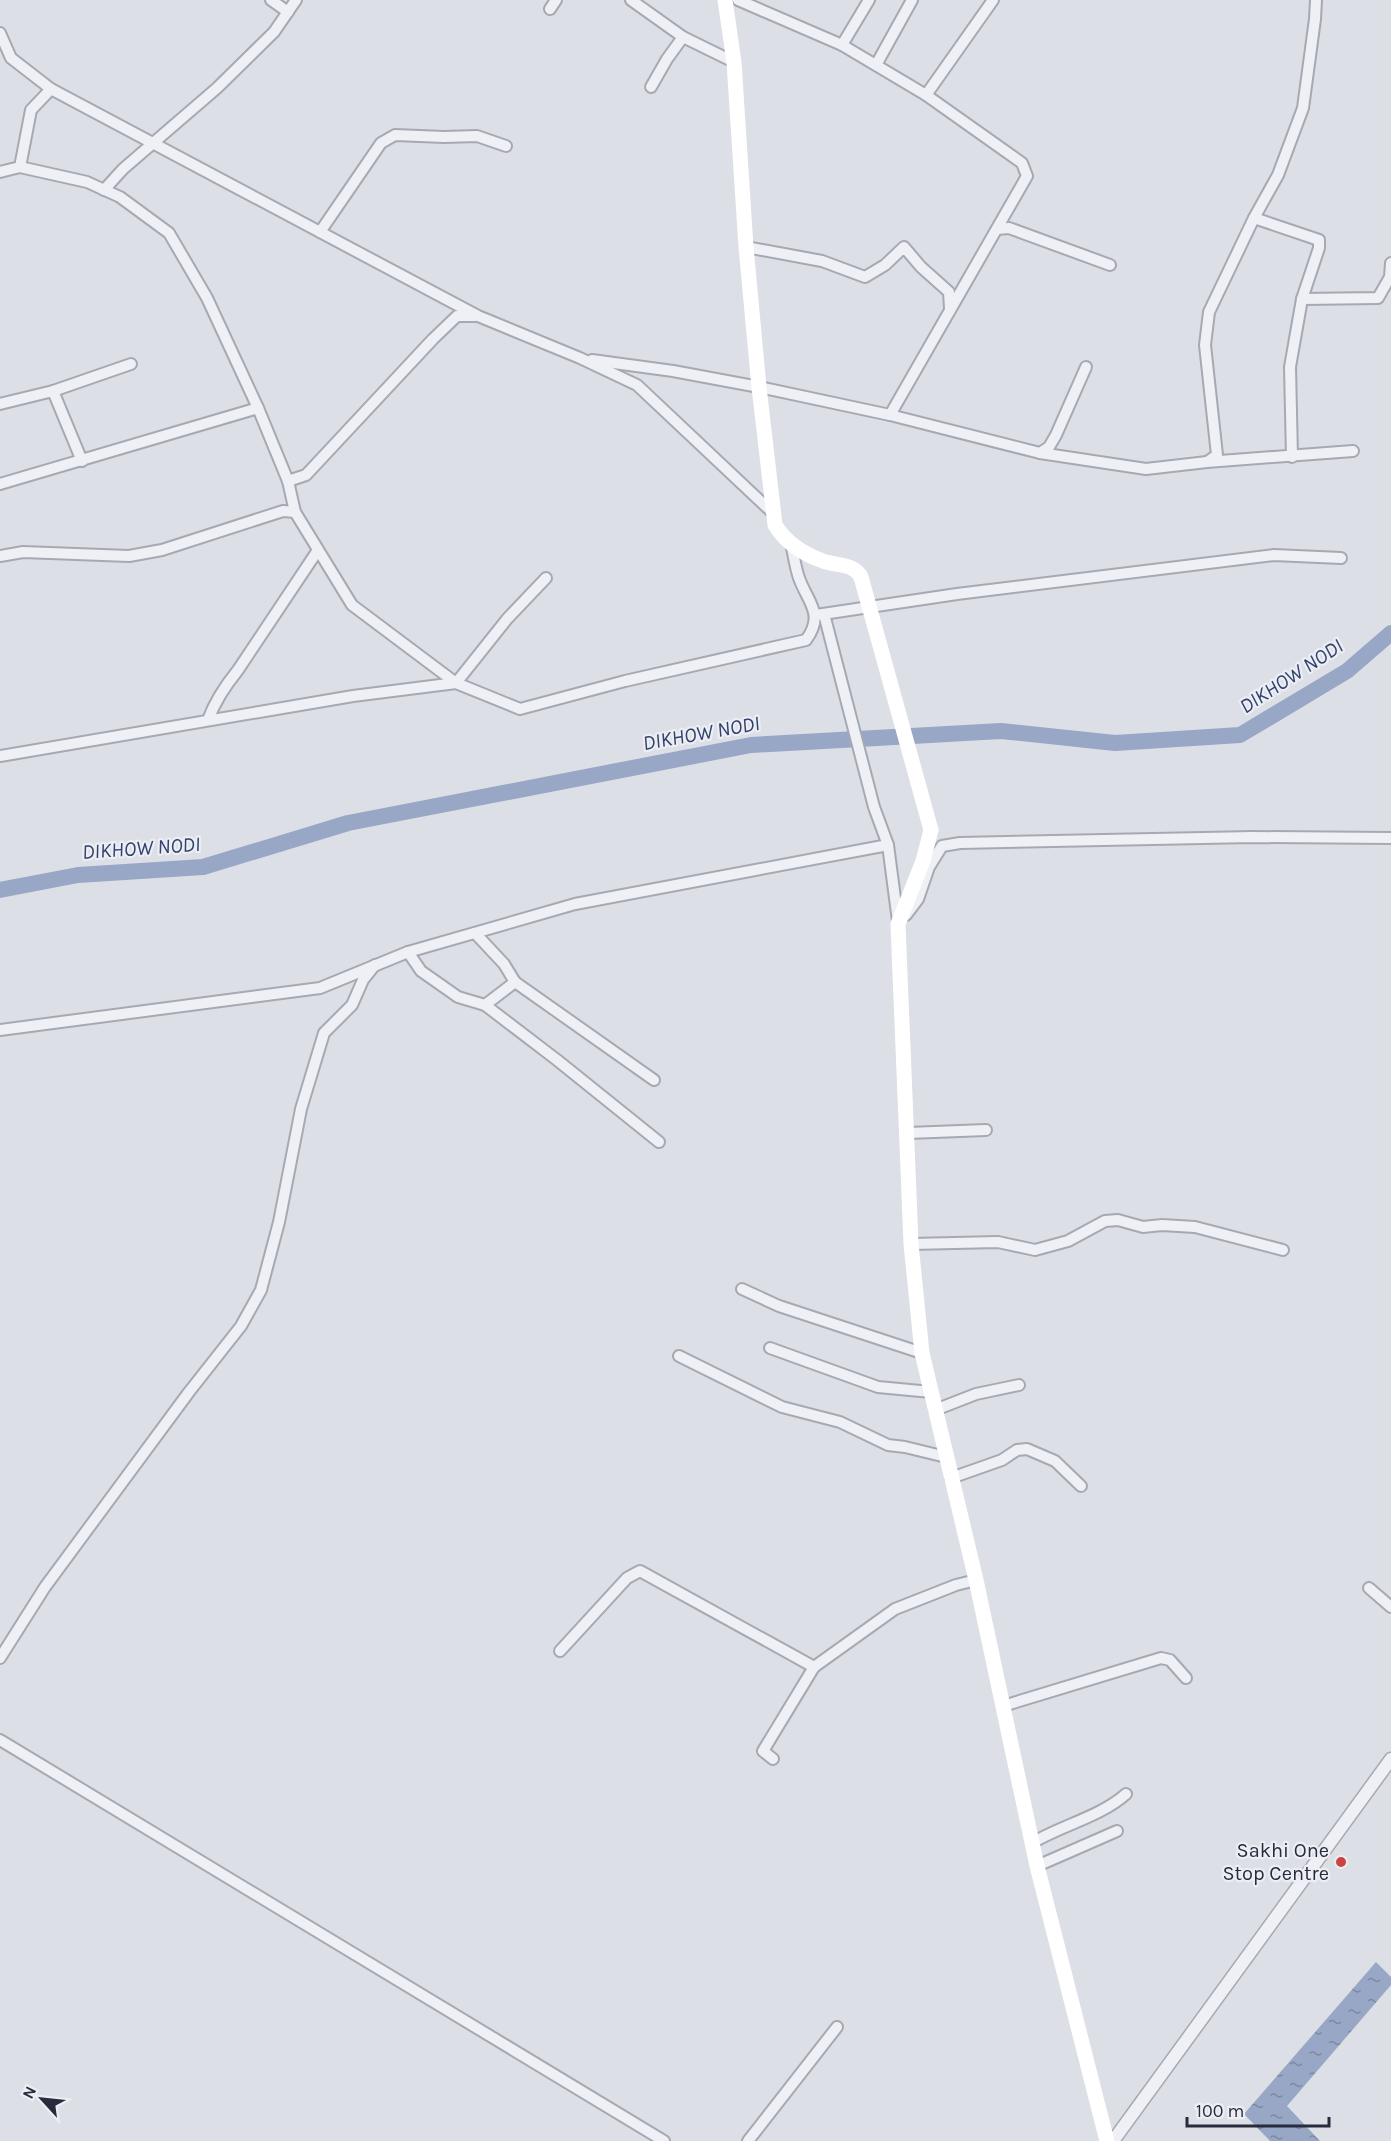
<svg xmlns="http://www.w3.org/2000/svg" width="1391" height="2141" viewBox="0 0 1391 2141" font-family="Karla,sans-serif">
  <defs>
    <pattern id="water-ripples" width="26" height="14" patternUnits="userSpaceOnUse" patternTransform="scale(1.5)"><rect width="26" height="14" fill="#98a7c6"/><path d="M2 4q2-2 4 0t4 0M15 11q2-2 4 0t4 0" fill="none" stroke="#7c88a2"/></pattern>
  </defs>
  <rect width="100%" height="100%" fill="#dddfe6"/>
  <polygon fill="url(#water-ripples)" points="1376,1962 1391,1977 1391,1985 1287,2106 1320,2141 1270,2141 1244,2114"/>
  <g fill="none" stroke-linecap="round" stroke-linejoin="round">
    <polyline stroke="#98a7c6" stroke-width="16" points="0,890 78,875 203,867 348,823 751,745 1001,731 1115,743 1240,735 1347,671 1391,633"/>
    <defs>
      <g id="minor">
        <polyline points="271,0 288,12"/>
        <polyline points="631,0 683,37 734,62"/>
        <polyline points="738,0 842,45 926,95 1022,163 1027,176 890,415"/>
        <polyline points="550,9 556,0"/>
        <polyline points="0,33 11,58 51,89 478,316 580,358 637,385 774,514"/>
        <polyline points="842,45 869,0"/>
        <polyline points="876,65 912,0"/>
        <polyline points="651,87 667,59 683,37"/>
        <polyline points="926,95 993,0"/>
        <polyline points="20,167 31,110 51,89"/>
        <polyline points="0,172 20,167 87,182 120,197 169,233 207,298 258,408 288,481 295,512 352,605 456,683 507,619 546,578"/>
        <polyline points="104,190 123,169 217,88 274,32 296,0"/>
        <polyline points="1254,218 1319,240 1319,248 1302,299 1290,367 1292,457"/>
        <polyline points="997,229 1009,228 1110,265"/>
        <polyline points="320,232 381,143 395,135 444,137 477,136 506,146"/>
        <polyline points="746,247 822,261 865,277 885,265 904,247 921,267 949,292 950,308"/>
        <polyline points="1302,299 1378,298 1390,277 1391,263"/>
        <polyline points="592,360 673,371 759,387 890,415 1040,453 1146,469 1207,462 1353,451"/>
        <polyline points="53,391 131,364"/>
        <polyline points="0,404 53,391 82,461"/>
        <polyline points="1040,453 1049,447 1056,435 1086,367"/>
        <polyline points="1207,462 1217,455 1205,345 1209,312 1254,218 1278,175 1303,108 1315,19 1316,0"/>
        <polyline points="288,481 306,475 433,339 457,316 475,316"/>
        <polyline points="0,484 258,408"/>
        <polyline points="0,556 23,552 129,556 162,550 283,511 295,512"/>
        <polyline points="824,614 874,807 888,845"/>
        <polyline points="816,615 957,594 1274,555 1341,558"/>
        <path d="M208,720C215,701 225,686 238,670L318,550"/>
        <path d="M0,756L353,696L456,683L520,709L625,681L806,640C825,614 808,603 799,578C795,567 794,555 791,544"/>
        <polyline points="906,915 918,899 929,867 942,846 960,843 1253,837 1391,838"/>
        <polyline points="475,933 504,964 515,982"/>
        <polyline points="408,952 421,971 458,997 485,1005 515,982 654,1080"/>
        <polyline points="485,1005 557,1060 659,1142"/>
        <polyline points="0,1030 320,988 408,952 575,904 888,845 898,921"/>
        <polyline points="908,1133 986,1130"/>
        <polyline points="911,1244 998,1242 1035,1250 1068,1241 1105,1221 1118,1220 1143,1227 1162,1225 1195,1227 1283,1250"/>
        <polyline points="742,1289 779,1306 922,1353"/>
        <polyline points="770,1348 878,1387 931,1392"/>
        <polyline points="679,1356 782,1407 840,1422 888,1445 905,1447 946,1457"/>
        <polyline points="935,1410 976,1394 1019,1385"/>
        <polyline points="951,1478 1002,1460 1017,1450 1027,1449 1055,1461 1081,1486"/>
        <polyline points="1369,1588 1391,1607"/>
        <polyline points="560,1651 627,1578 640,1571 814,1667 895,1609 956,1585 976,1580"/>
        <polyline points="0,1658 45,1587 189,1392 241,1326 261,1290 279,1222 301,1109 324,1033 352,1005 363,980 375,965"/>
        <polyline points="1003,1706 1161,1658 1170,1660 1186,1678"/>
        <polyline points="0,1740 664,2141"/>
        <polyline points="773,1759 763,1751 814,1667"/>
        <path d="M1032,1843C1062,1825 1100,1817 1126,1794"/>
        <polyline points="1037,1866 1117,1831"/>
        <polyline points="748,2141 837,2027"/>
      </g>
      <polyline id="tertiary" points="1113,2141 1391,1759"/>
    </defs>
    <use href="#minor" stroke="#a6a9b3" stroke-width="14"/>
    <use href="#tertiary" stroke="#a6a9b3" stroke-width="15"/>
    <use href="#minor" stroke="#eff0f5" stroke-width="10"/>
    <use href="#tertiary" stroke="#eff0f5" stroke-width="12"/>
    <g stroke="#fff" stroke-width="15">
      <path d="M725,0L734,62L746,247L759,387L775,525C786,543 803,554 823,561C836,566 854,563 861,577"/>
      <polyline points="931,830 923,861 898,924 911,1244 922,1353 976,1580 1037,1866 1107,2141"/>
    </g>
    <polyline stroke="#fff" stroke-width="15" points="861,577 931,830"/>
  </g>
  <circle fill="#ca4443" stroke="#eceef4" stroke-width="2" cx="1341" cy="1862" r="6"/>
  <g text-anchor="middle" stroke-width="4.5" stroke-linejoin="round" paint-order="stroke">
    <g font-size="20" fill="#272b3c" stroke="#eceef4" text-anchor="end">
      <text x="1329" y="1857">Sakhi One<tspan x="1329" dy="23">Stop Centre</tspan></text>
    </g>
    <g font-size="21" font-style="italic" fill="#32436f" stroke="#eceef4">
      <text transform="translate(1291 676) rotate(-33)" y="7">DIKHOW NODI</text>
      <text transform="translate(701 733) rotate(-10)" y="7">DIKHOW NODI</text>
      <text transform="translate(141 848) rotate(-4)" y="7">DIKHOW NODI</text>
    </g>
  </g>
  <g transform="translate(42 2099) rotate(297)" stroke="#eceef4" stroke-width="4.5" paint-order="stroke">
  <path d="M0-4.5L10 22L0 15L-10 22Z" fill="#272b3c"/>
  <text y="-9" font-size="16" font-weight="bold" text-anchor="middle" fill="#272b3c">N</text>
  </g>
  <path d="M1187 2117v9h142v-9" fill="none" stroke="#272b3c" stroke-width="3"/>
  <text x="1196" y="2117" font-size="18" fill="#272b3c" stroke="#eceef4" stroke-width="4.5" paint-order="stroke">100 m</text>
</svg>
